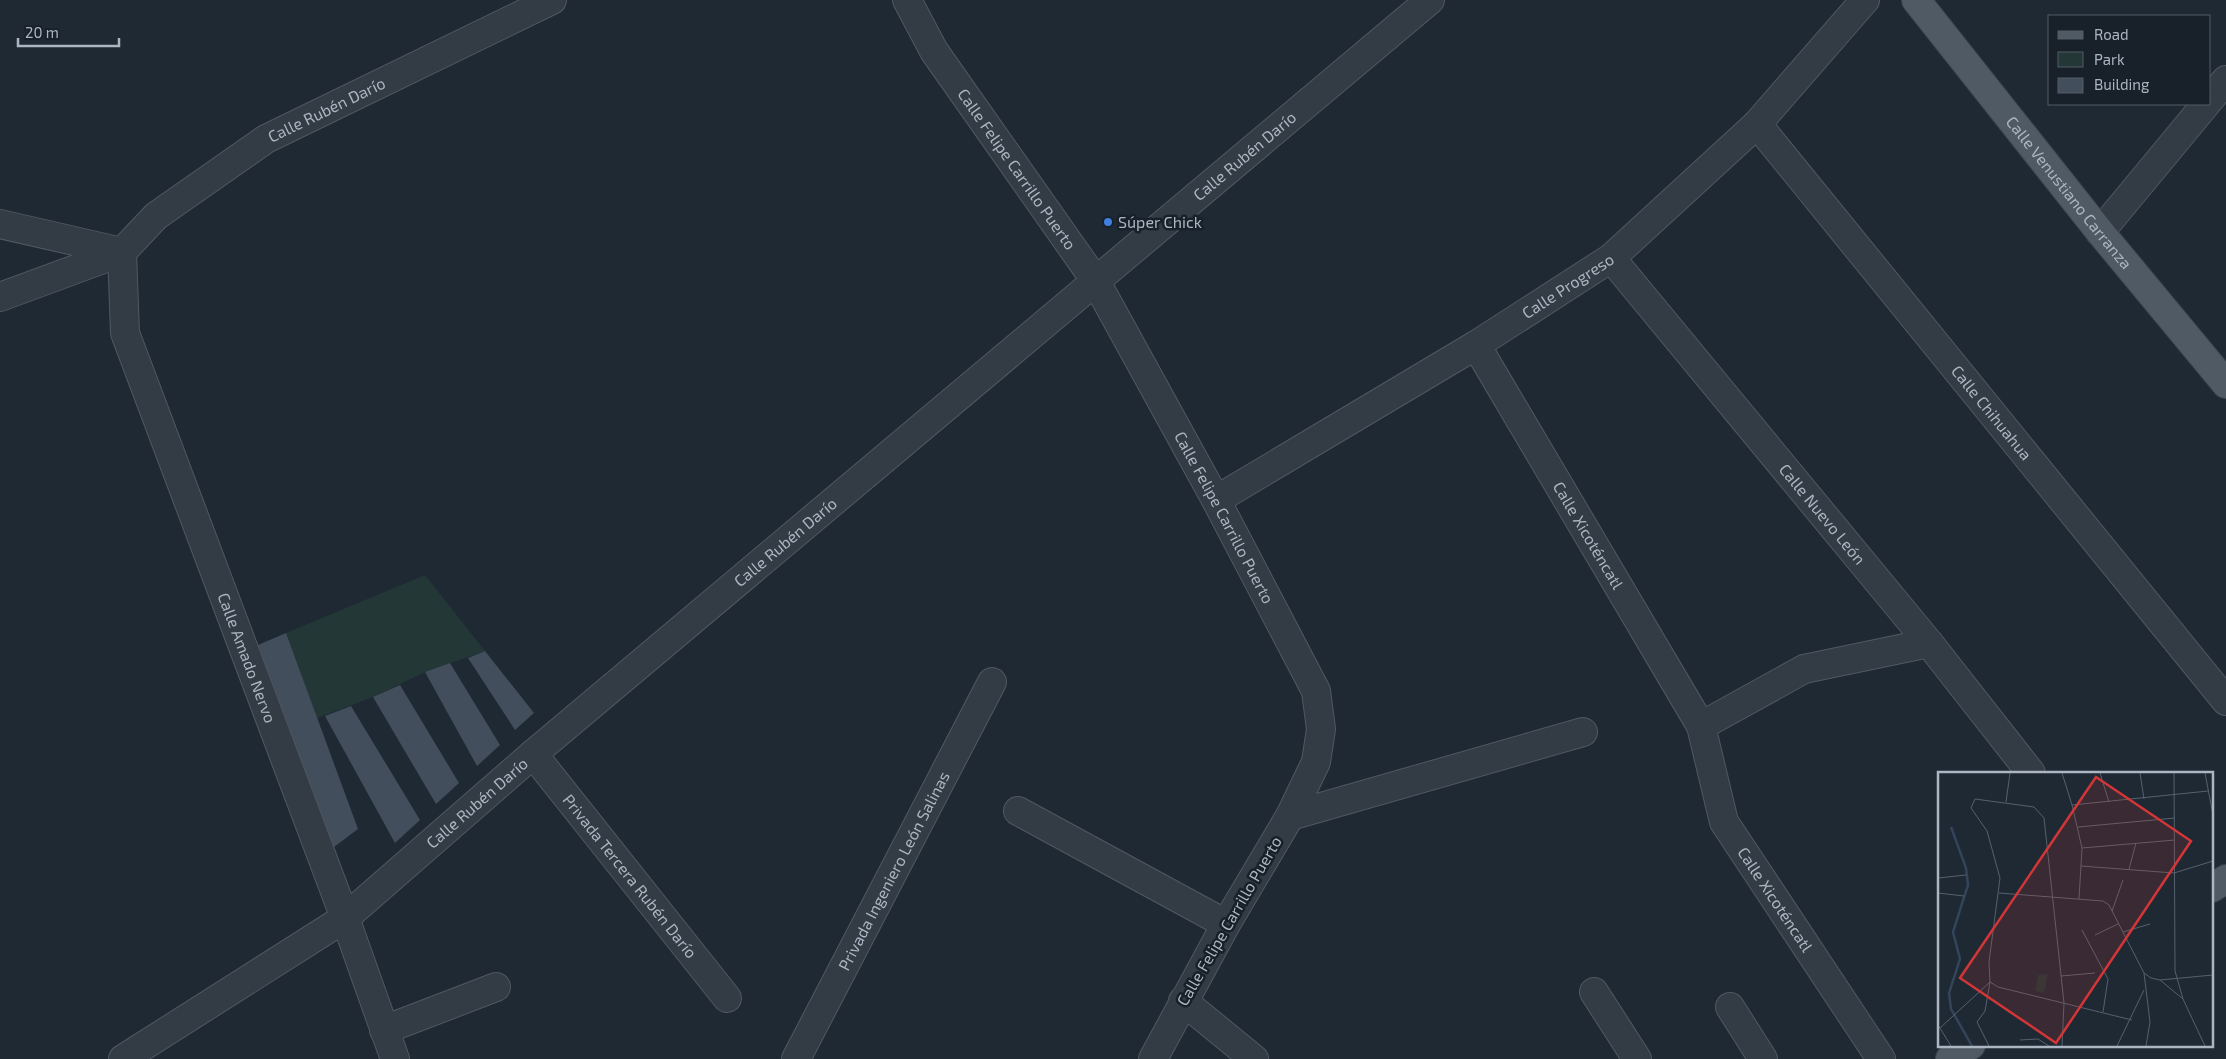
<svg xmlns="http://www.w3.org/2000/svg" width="2226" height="1059" viewBox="0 0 2226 1059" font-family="'Exo 2',sans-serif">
  <rect width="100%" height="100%" fill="#1f2934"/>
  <polygon fill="#243737" points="425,575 485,651 425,672 373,697 317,718 286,633"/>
  <g fill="#424e5c">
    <polygon points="286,633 358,829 334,847 258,645"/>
    <polygon points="485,651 534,713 515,730 468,658"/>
    <polygon points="450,663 500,745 477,766 425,672"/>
    <polygon points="400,685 459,783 436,804 373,697"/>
    <polygon points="351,706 420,820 395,843 325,716"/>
  </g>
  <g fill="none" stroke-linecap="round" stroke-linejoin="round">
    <defs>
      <g id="minor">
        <path id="s1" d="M907,0L934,51L1095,280L1216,500L1316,691L1321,729L1316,762L1290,816L1226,924L1153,1059"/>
        <polyline points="2210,99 2226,80"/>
        <path id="s2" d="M1757,124L2226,701"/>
        <polyline points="0,224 122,252"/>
        <polyline points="2100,232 2206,104"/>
        <path id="s3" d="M122,252L125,333L345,918L395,1059"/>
        <path id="s4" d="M1611,258L1929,643L2031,773"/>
        <path id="s5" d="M0,297L122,252L156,216L266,139L552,0"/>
        <path id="s6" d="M1476,345L1701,726L1724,822L1881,1059"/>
        <path id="s7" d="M1216,500L1476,345L1611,258L1757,124L1865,0"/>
        <polyline points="1701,726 1804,669 1929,643"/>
        <path id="s8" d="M533,754L727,998"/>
        <polyline points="1018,811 1226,924"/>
        <polyline points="1290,816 1583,732"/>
        <polyline points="1594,992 1637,1059"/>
        <polyline points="1183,1001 1254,1059"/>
        <polyline points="1730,1007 1763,1059"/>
        <polyline points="384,1030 496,987"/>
        <path id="s9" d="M123,1059L345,918L533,754L1430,0"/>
        <path id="s10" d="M796,1059L992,682"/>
      </g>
      <g id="major">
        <path id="s11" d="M1916,0L2100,232L2226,384"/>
        <polyline points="2212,888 2226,879"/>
        <polyline points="1950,1059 1971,1045"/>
      </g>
    </defs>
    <use href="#minor" stroke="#505863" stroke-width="30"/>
    <use href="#major" stroke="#3c444e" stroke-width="30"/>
    <use href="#minor" stroke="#333b45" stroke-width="28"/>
    <use href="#major" stroke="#505a65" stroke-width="28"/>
  </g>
  <circle fill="#3f7fe0" stroke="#182029" stroke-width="2" cx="1108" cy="222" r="5"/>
  <g text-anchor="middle" stroke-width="5" stroke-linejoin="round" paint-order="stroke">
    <g font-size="16" fill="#acb5c2" stroke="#182029">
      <text dy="6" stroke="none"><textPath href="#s5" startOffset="381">Calle Rubén Darío</textPath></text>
      <text dy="6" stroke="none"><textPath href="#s9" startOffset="1442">Calle Rubén Darío</textPath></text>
      <text dy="6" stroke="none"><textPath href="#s1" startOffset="202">Calle Felipe Carrillo Puerto</textPath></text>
      <text dy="6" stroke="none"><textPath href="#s11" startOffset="246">Calle Venustiano Carranza</textPath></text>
      <text dy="6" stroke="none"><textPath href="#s7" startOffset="412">Calle Progreso</textPath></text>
      <text dy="6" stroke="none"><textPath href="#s2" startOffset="372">Calle Chihuahua</textPath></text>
      <text dy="6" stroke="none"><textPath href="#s4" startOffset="332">Calle Nuevo León</textPath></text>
      <text dy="6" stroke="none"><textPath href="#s1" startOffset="608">Calle Felipe Carrillo Puerto</textPath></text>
      <text dy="6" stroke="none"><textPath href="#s6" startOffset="221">Calle Xicoténcatl</textPath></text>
      <text dy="6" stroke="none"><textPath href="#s9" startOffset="842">Calle Rubén Darío</textPath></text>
      <text dy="6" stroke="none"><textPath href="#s3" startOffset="428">Calle Amado Nervo</textPath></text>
      <text dy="6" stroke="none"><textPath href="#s9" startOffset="438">Calle Rubén Darío</textPath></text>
      <text dy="6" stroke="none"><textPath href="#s10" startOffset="212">Privada Ingeniero León Salinas</textPath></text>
      <text dy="6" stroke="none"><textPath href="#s8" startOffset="156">Privada Tercera Rubén Darío</textPath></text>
      <text dy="6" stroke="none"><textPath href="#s6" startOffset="634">Calle Xicoténcatl</textPath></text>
      <text transform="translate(1229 921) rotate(-60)" y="6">Calle Felipe Carrillo Puerto</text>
    </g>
    <g font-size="16" fill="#acb5c2" stroke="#182029" text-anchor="start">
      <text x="1118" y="228">Súper Chick</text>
    </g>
  </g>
  <g transform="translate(1938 772)">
    <rect width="275" height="275" fill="#1f2934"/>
    <path d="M110,202L106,221L97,219L100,203Z" fill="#243737"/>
    <path fill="none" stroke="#33445b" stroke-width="2.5" d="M13,55L28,96L30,113L15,160L22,187L11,221L13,237L34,274"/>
    <path fill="none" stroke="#57616d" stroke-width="1" d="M124,1L134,33L270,19M162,1L171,30M202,1L206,27M236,1L237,199L245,227L267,274M267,1L275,43M68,30L72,1M134,33L144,76L141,127M140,55L237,46M144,76L237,68M143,94L236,101L275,89M191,97L198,71M0,106L28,103M0,121L26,124M61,121L165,129L171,133L206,201L213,206L222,208L275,203M174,139L185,108M144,158L170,207L165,240M185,160L212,152M157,163L180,152M206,201L212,250L208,274M123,204L157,201M222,208L245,227M52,210L60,215L194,248M0,253L13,274M2,256L52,210M82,268L100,267L111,274M51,274L39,250L47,239L52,210L51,190L62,106L49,59L33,36L37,27L96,35L106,46L126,231L124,274M179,274L206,218"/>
    <path fill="#d23637" fill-opacity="0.15" stroke="#d23637" stroke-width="2.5" d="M158,5L253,69L118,271L22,206Z"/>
    <rect width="275" height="275" fill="none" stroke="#acb5c2" stroke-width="2.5"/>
  </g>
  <rect x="2048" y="15" width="162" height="90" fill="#182029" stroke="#535c66"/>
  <rect x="2058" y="31" width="25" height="8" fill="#505a65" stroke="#535c66"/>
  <text x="2094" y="40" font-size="15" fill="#acb5c2">Road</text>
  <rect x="2058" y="52" width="25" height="15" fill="#243737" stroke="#535c66"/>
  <text x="2094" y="65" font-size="15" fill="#acb5c2">Park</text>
  <rect x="2058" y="78" width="25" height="15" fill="#424e5c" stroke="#535c66"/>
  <text x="2094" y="90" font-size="15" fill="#acb5c2">Building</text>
  <path d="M18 38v8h101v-8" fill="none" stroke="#acb5c2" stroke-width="2.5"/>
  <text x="25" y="38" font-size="15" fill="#acb5c2" stroke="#182029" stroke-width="4" paint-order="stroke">20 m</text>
</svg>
